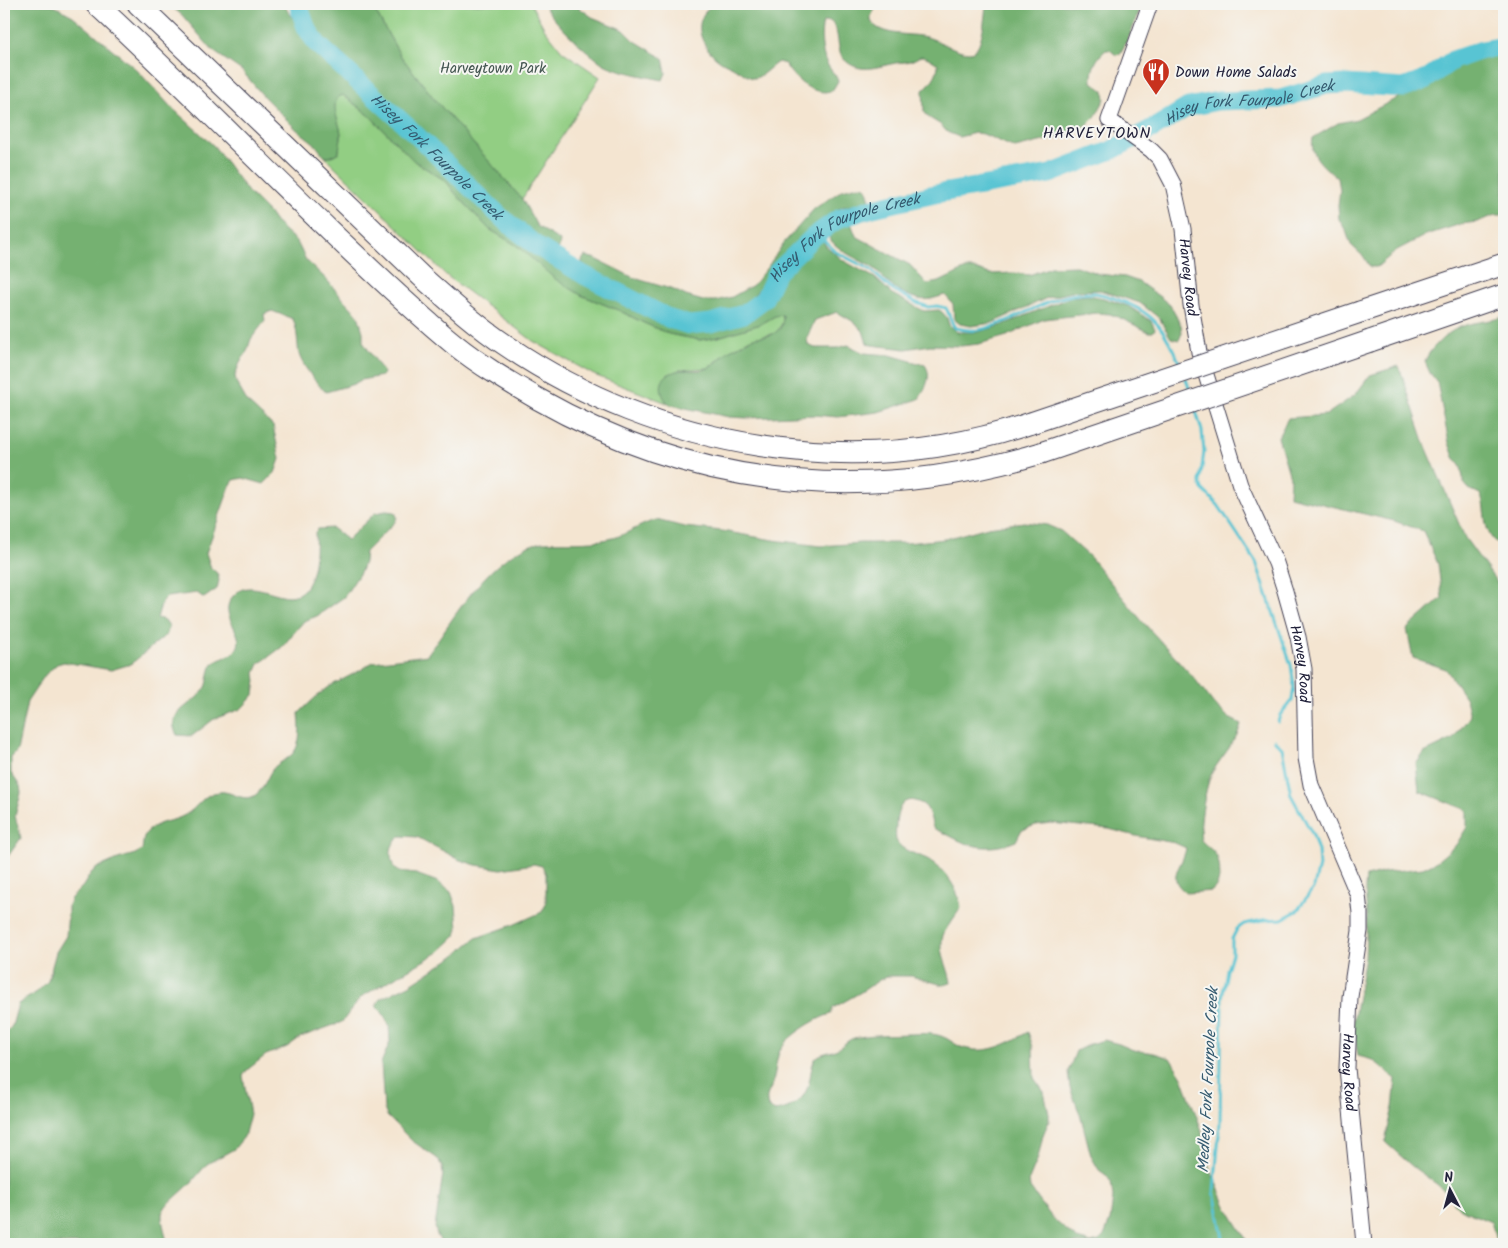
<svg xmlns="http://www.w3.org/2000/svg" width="1508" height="1248" viewBox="0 0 1508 1248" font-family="Kalam,sans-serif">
  <rect width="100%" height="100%" fill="#f6f6f2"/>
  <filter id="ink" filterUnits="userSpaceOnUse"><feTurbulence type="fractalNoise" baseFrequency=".02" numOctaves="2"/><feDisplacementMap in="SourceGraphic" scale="10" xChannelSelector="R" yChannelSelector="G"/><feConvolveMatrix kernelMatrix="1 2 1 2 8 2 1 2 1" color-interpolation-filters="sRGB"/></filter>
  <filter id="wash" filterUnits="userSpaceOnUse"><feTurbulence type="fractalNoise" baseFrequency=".0096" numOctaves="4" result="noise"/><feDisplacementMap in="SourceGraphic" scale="20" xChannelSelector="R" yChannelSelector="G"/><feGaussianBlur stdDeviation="1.12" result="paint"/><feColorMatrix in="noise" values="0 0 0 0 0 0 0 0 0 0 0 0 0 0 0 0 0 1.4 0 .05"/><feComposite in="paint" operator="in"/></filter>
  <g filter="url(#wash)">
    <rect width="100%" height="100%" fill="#f4e5d1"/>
    <g fill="#92ce83" stroke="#5a785f">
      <polygon points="371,4 531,4 544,28 562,51 600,77 522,199 436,101 400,55"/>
      <path d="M343,95L369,115L414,161L446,181L455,193L489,229L516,245L581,295L618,310L644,323L669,334L700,340L718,337L761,324L775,316L783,315V322L776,333L750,339L731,350L708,368L679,370L668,375L662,392L667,403L594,375L533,341L447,276L325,157H330L339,152C339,146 341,141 341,136C341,123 329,109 338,97Z"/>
    </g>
    <g fill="#75b171" stroke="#4c6a56">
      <path d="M4,4H51L73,16L137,70L170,106L214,146L248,192L268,212L275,222L297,242L306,260L326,279L344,300L358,315L363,332V342L384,373L382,376L361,380L354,384L326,392C319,387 301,364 299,354C297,343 298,331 293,319L272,311L264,314L265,321L251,339L246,354L241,360L235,375L236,382L248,403L273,426L280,459L275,473L264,484L243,478L234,480L230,486L206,553L211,568L217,573L219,580L217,589L204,598L197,593L167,597L162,602L157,618L165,620L169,626L167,634L131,664L111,670L64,662L57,664L45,675L27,702L17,751L11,758V773L20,786L21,793L15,816L21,838L4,862Z"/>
      <path d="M168,4H285L287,10L306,34L311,44L345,80L388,115L401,129L461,182L470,194L508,228L529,245L558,265L570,270L583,279L623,297L667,322L701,329L713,328L752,314L764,304L776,289L796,253L812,243L822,239L826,246L844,261L875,278L892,294L924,311L939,310L942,312L947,318L949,325L957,332H977L1000,326L1071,297L1088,295L1103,298L1128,306L1151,321L1155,329L1153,332H1149L1118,317L1110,314L1097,313L1044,319L1007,336L979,344L961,346L930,345L906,349L871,345L867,343L863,331L854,322L837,312L815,320L807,338L808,345L815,348H837L848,345L864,353L890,355L925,365C933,376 925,389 919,399L878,412L838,417L814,415L747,418L729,417L671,405C660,399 657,380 669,374C684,366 693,373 706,369C716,365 722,355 730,350C737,347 744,343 751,339C758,335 769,338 776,332C782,328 783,322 783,315L775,316L761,324L718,337L700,340L669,334L644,323L618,310L581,295L555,279L516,245L489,229L455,193L446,181L414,161L369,115L343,95L338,97C330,109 341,123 341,136C341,141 339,146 339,152L330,157H325L314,143L296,129L265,98L242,71L213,51L182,15Z"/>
      <polygon points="304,4 371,4 400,55 436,101 522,199 537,226 560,241 559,248 555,248 518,223 491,195 426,136 411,124 379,91 358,74 342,54 324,41 317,31"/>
      <path d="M544,4H574L592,17L624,30L635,41L663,58L666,73L663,80C648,77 616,71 604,64C589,55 550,19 544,4Z"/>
      <path d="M713,4H878L871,16V21C880,37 910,33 926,37C937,39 963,56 973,51C983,47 985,13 986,4H1115L1121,9L1126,4H1142L1130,35L1120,54L1116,55L1110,50H1106C1096,58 1091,69 1092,82L1104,91L1105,99L1095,117L1086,126L1064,136L1015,148L983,134L975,133L959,137L947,132L941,125L928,117L924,111L923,90C930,84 938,75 938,64C933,61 927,56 921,56C918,57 914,60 910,61C904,63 897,62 891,64C876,67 861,73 847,62C834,54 842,30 830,21L823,22C820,32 821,53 827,64C830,70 836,74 838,81L832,91C813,96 794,80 785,64L778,62C771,66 760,79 753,78C747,77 741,71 736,69C730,65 724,64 718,59C699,44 691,21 713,4Z"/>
      <path d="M1504,51V215H1496L1477,222L1461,224L1426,235L1397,250L1377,267H1370L1364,257L1351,245L1346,231L1339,219L1338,205L1340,190L1338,178C1325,168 1309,156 1313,138L1338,123L1357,119L1401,96L1418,92L1444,72L1481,54Z"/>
      <polygon points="858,186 866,187 870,200 860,204 842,207 821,220 775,264 768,278 750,300 742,307 723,312 705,319 685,320 678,317 606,280 582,263 582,260 585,256 596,259 634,278 674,290 686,296 703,301 715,301 732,297 753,285 769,265 783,244 814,209 842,190"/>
      <path d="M847,222L851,223L856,236L910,265L927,284L939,282L966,269H974L990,274L1014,273L1029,275L1051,267L1076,266L1099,274L1125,277L1139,282L1160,297L1170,305L1181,325L1182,333L1179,340L1171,338L1159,318L1140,303L1100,290L1076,291L1047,298L992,323L971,326L960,324L954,319L953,304L945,295C934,298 926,302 915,298C906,295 895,289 888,283C883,278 880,273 875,269C862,260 830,249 827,232L839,223Z"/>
      <path d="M1504,317V551C1499,544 1492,541 1489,533C1483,521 1486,506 1480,494L1469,489L1464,483L1461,467L1454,457L1449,443L1437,382L1430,373L1425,362C1427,355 1431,350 1436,345C1459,320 1474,325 1504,317Z"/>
      <polygon points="1399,366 1425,444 1465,538 1504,592 1504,1244 1498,1244 1491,1222 1460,1209 1438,1185 1413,1167 1385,1142 1393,1107 1396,1079 1373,1060 1358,1056 1353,1024 1365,957 1367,915 1365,889 1366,877 1385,872 1423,868 1437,861 1456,845 1467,827 1467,810 1419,791 1416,764 1424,753 1453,739 1470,716 1466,699 1446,669 1413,658 1407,629 1442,598 1438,564 1423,531 1394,521 1289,496 1290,477 1278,437 1288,418 1326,415 1355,395 1370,375"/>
      <path d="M386,511L395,512L397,517L395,522L365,552L364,562L361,571L344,597L317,616L304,621L282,647L259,664L255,673L256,681L254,695L241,709L214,719L192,736L177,735C163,712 198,703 206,687C209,681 208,672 212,665C218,658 229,658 235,651C250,634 214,616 234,595C248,579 271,595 289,596C316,596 316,550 315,532L318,529L332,528L347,540L375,513Z"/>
      <path d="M656,520L685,527L722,531L773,540L821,546L860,543H906L945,539L988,527L1024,522L1047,525L1061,531L1090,557L1142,621L1195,679L1213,703L1229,718L1241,724C1237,741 1222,756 1213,771C1206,782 1198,828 1201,840C1205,845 1213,850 1216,855C1221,866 1222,882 1212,891L1187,893C1164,878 1183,867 1186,848L1175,843L1136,836L1109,829L1051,823L1036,825L1025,829L1021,831L1016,841C994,850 975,849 954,838C947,834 940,832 933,828C931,821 930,811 925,806C922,803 918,802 915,801C900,797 897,814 896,824C896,829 895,835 896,840C901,852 919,854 929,860C945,870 958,888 961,907C957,915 948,925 944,933C937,949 949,967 951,983L943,985L911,976H888L881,979L861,992L833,1008L831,1014C816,1018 786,1037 780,1050C775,1062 776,1074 772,1085C768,1095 765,1095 768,1107L775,1111C792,1109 806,1099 809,1082C811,1075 811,1066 815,1059C819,1053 829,1053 835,1050C842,1047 847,1040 854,1038C872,1034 889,1035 907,1034C919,1034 929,1032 941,1036C948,1038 954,1044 961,1047C986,1056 1007,1044 1028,1032L1033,1047L1034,1078L1044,1092L1049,1114V1121L1043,1135L1038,1158L1029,1180L1030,1188L1053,1219L1077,1239L1091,1243L1099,1241L1104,1236L1110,1221L1113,1197L1111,1182L1106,1175L1099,1170L1091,1156L1081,1117L1070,1088L1068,1072L1076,1051L1090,1044L1104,1040L1119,1044L1133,1050L1154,1053L1170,1058L1182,1077L1201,1128L1208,1164L1226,1206L1242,1232L1248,1244H495C478,1237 460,1240 442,1244L437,1235L435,1227L443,1174L442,1167L438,1159L411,1140L387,1116L384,1109L381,1063L390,1042L389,1025L382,1012L376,1006L380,999L409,985L453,957L476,938L513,925L542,912L546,904V874L542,866L534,864L501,869L476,865L460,860L417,837L401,836C389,845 389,854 394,868L400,872L416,874L438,882L451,892L456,906L458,928L456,936L439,952L361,997L342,1022L301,1037L287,1047L266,1055L247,1070L243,1076L250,1114L244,1137L234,1149L207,1164L190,1184L166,1206L162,1213V1220L167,1242L170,1244H4V1035L12,1026L18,1004L37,992L48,981L56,952L66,936L68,913V905L71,898L83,886L91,873L97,868L118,859L135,854L142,850C143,844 143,836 147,832C161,819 171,823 185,815C198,808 203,793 219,792C230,790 241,801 252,797C263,792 266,779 272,770C277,763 285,761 290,756C302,747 300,727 299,713L318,695L332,685L361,670L373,662L427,655C456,616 490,552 542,542C564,541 588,543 609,539C625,536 640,524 656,520Z"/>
    </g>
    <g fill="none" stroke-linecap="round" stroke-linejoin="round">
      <g stroke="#59c4d3" stroke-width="3">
        <path d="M818,234L836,252L871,270L890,288L917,303L928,307L937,306L946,308C950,315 950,321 955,328C962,329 971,331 978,330C1016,323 1049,293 1090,293C1100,292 1110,297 1119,300C1156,313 1164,330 1180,364"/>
        <polyline points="1186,379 1191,394"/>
        <polyline points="1195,408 1202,431 1204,452 1200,482 1202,489 1218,505 1256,562 1291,665 1294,686 1292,700 1280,715 1278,722"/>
        <polyline points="1224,1244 1214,1191 1220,1123 1222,998 1227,970 1232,954 1232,939 1237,929 1244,924 1263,920 1282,919 1297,911 1314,887 1319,866 1318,851 1313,835 1291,795 1282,748 1274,740"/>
      </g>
      <path stroke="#59c4d3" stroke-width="19" id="s1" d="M298,4L306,27L317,44L411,130L503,219L538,247L584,275L670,319L689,325L711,323L744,314L764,299L777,272L813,237L838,219L873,208L935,194L1050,174L1112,150L1157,126L1188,107L1218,101L1280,99L1326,85L1346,84L1404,88L1425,80L1453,60L1482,50L1504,46"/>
    </g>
  </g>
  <g filter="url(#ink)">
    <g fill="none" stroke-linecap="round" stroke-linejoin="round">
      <defs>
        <g id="tertiary">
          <path id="s2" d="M1150,4L1109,120L1151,150L1160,159L1173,184L1183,229L1191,305L1199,352L1240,485L1276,563L1285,591L1298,637L1304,669L1306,758L1311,785L1358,895L1360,913V931L1350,997L1347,1068L1364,1244"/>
        </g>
        <g id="motorway">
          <path d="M96,4C175,77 251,155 329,230C370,269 410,308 454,344C480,365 509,382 538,399C697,489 866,505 1041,453"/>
          <path d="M138,4L422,277C449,301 477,326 507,346C659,449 856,483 1031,423"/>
          <polyline points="1360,312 1504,264"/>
          <polyline points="1370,341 1504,295"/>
        </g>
      </defs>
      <use href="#tertiary" stroke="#423f52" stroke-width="17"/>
      <use href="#motorway" stroke="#423f52" stroke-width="23"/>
      <use href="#tertiary" stroke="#fff" stroke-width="15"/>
      <use href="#motorway" stroke="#fff" stroke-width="21"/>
      <defs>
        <g id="motorway-bridge">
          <polyline points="1031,423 1360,312"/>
          <polyline points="1041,453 1370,341"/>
        </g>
      </defs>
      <use href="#motorway-bridge" stroke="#423f52" stroke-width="23" stroke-linecap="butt"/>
      <use href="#motorway-bridge" stroke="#fff" stroke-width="21"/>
    </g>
  </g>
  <defs>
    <symbol id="restaurant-pin" viewBox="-11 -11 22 30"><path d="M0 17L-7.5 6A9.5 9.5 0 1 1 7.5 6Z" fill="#c8321e" stroke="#f6f6f2"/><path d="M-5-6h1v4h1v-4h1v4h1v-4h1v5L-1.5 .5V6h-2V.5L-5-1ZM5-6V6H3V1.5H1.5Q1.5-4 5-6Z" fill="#fff"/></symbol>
  </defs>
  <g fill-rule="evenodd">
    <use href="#restaurant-pin" x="1140" y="56" width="32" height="43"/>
  </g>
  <g text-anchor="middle" stroke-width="4" stroke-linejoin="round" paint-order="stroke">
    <g font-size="15" fill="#445651" stroke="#f6f6f2">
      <text x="493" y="73">Harveytown Park</text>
    </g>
    <g font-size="15" fill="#22223b" stroke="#f6f6f2" text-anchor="start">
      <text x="1175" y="77">Down Home Salads</text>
    </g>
    <g font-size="15" fill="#22223b" stroke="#f6f6f2">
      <text dy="5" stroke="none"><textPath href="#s2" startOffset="310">Harvey Road</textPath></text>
      <text dy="5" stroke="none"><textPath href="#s2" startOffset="715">Harvey Road</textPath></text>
      <text dy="5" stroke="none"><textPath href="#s2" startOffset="1135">Harvey Road</textPath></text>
    </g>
    <g font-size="16" font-style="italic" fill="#355b70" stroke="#f6f6f2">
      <text dy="6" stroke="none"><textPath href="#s1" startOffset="1139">Hisey Fork Fourpole Creek</textPath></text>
      <text dy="6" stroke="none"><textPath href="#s1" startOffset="209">Hisey Fork Fourpole Creek</textPath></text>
      <text dy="6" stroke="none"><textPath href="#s1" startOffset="704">Hisey Fork Fourpole Creek</textPath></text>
      <text transform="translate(1207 1080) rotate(-87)" y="6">Medley Fork Fourpole Creek</text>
    </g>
    <g font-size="16" letter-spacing="1" fill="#22223b" stroke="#f6f6f2">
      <text x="1097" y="138">HARVEYTOWN</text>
    </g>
  </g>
  <rect width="1508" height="1248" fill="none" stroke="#f6f6f2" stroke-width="20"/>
  <g transform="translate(1450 1190) rotate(354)" stroke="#f6f6f2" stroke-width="4" paint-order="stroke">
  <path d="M0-4L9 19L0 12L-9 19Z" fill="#22223b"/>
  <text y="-8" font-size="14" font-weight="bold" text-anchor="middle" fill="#22223b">N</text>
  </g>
</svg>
